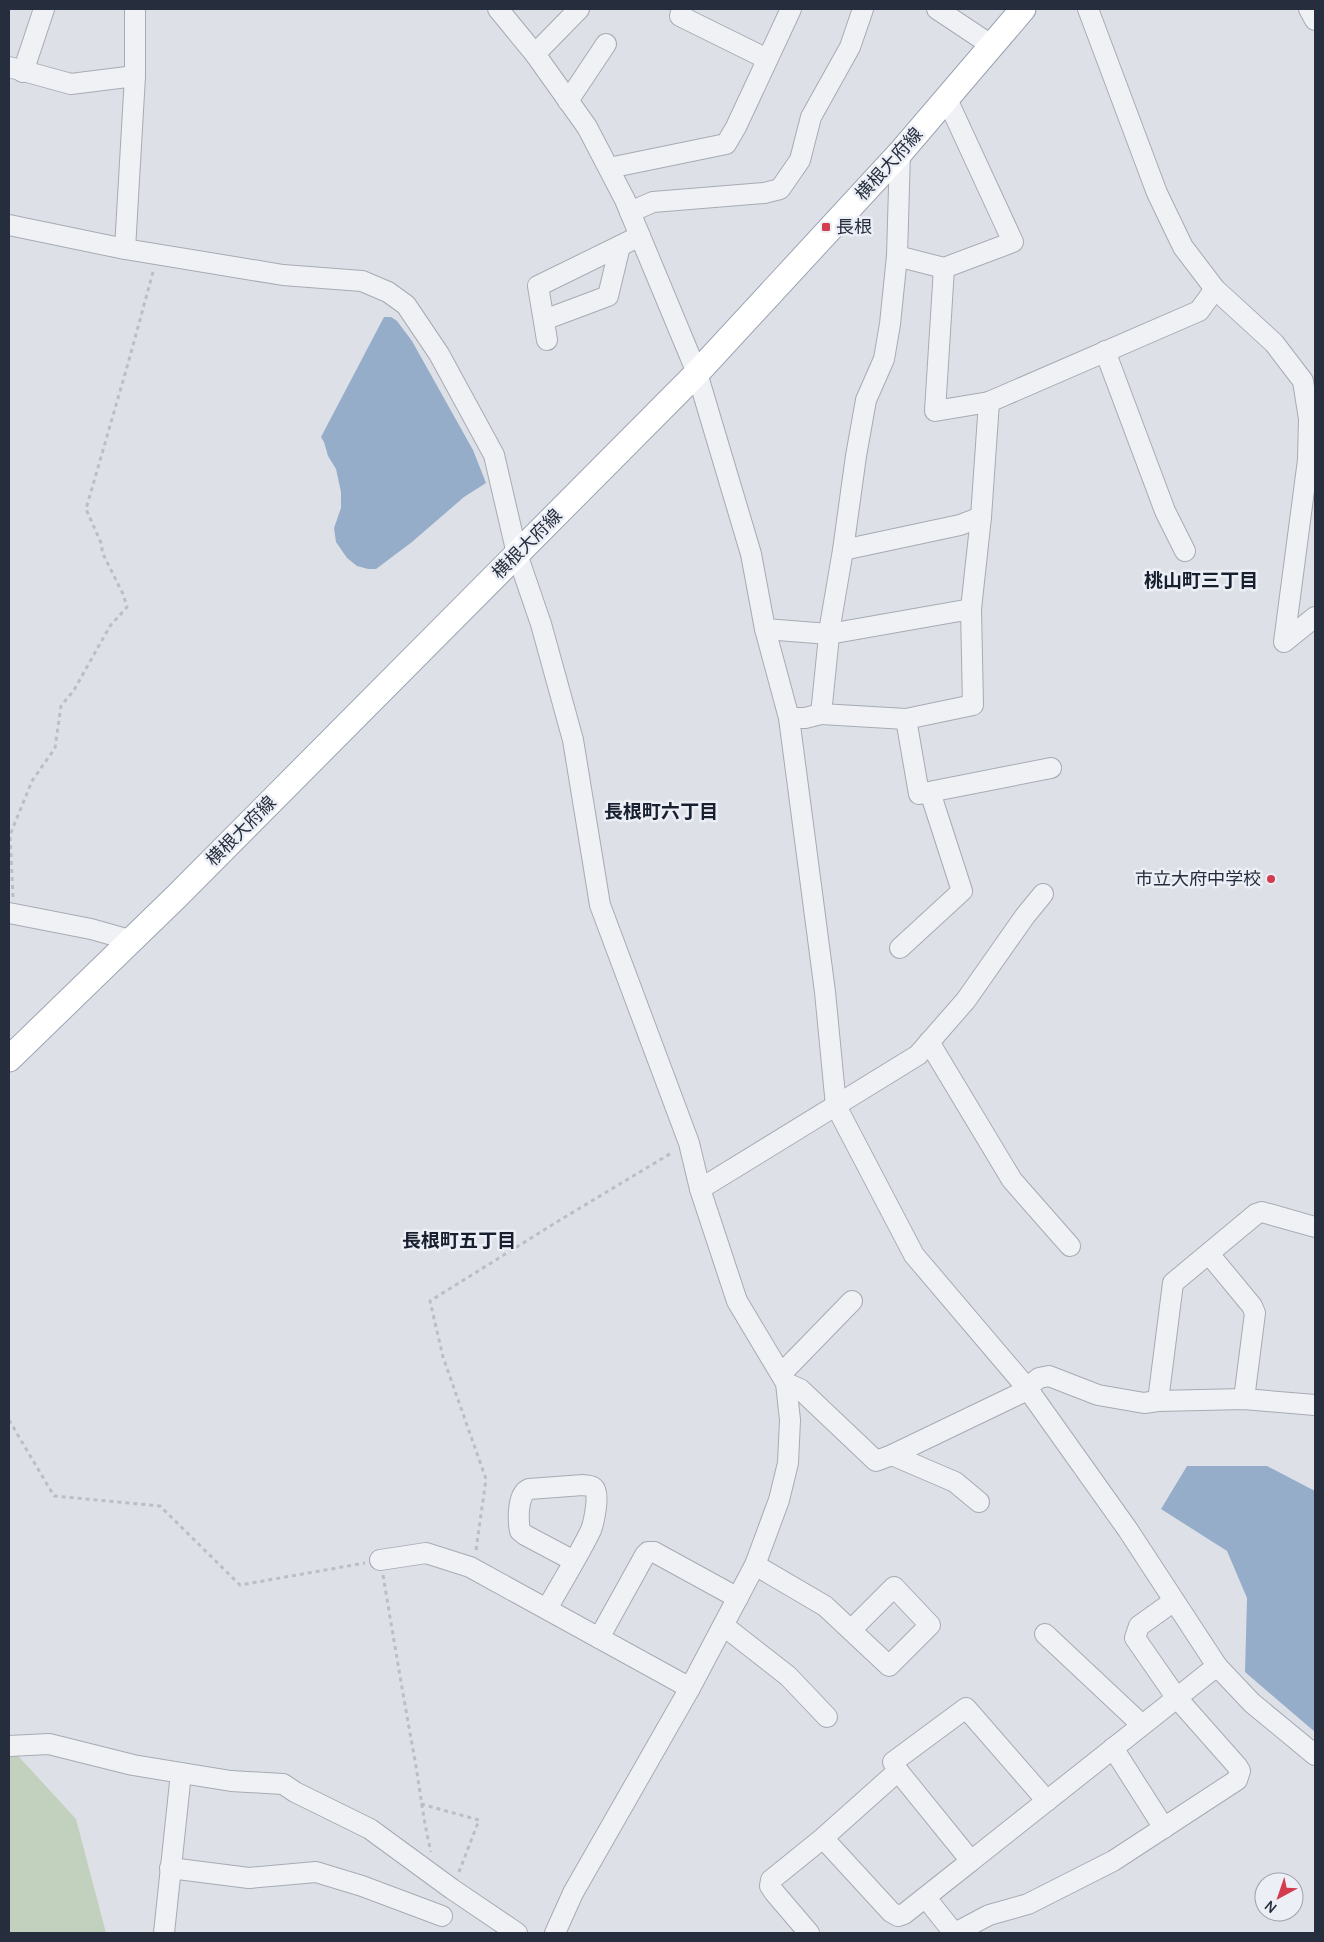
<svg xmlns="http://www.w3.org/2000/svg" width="1324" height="1942" viewBox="0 0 1324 1942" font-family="Manrope,'Noto Sans JP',sans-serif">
  <rect width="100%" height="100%" fill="#dde1e7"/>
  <polygon fill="#c2d1bd" points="9,1746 76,1819 106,1933 9,1933"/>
  <g fill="#96adc9">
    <polygon points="384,317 391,317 397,321 412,341 473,450 486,483 464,497 412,542 376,569 368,569 357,566 347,558 336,542 334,528 341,508 341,492 336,469 328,456 324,442 321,437"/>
    <polygon points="1187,1466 1267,1466 1315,1491 1315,1732 1245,1672 1247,1598 1227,1551 1161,1509"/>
  </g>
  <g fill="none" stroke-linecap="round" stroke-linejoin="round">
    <defs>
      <g id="minor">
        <polyline points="498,9 535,54 587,127 625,200 697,373 751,554 765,629 789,718 825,992 836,1106 914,1255 1027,1388 1128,1530 1217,1666 1252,1703 1315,1755"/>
        <polyline points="682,9 680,16 767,59"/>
        <polyline points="937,9 991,45"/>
        <polyline points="1088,9 1157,193 1183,247 1215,289 1274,343 1303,381 1309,419 1308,460 1284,642 1315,617"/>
        <polyline points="1309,9 1315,20"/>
        <polyline points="535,54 579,9"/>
        <polyline points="9,67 71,84 135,76"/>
        <polyline points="23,72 44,9"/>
        <polyline points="568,101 606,44"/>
        <polyline points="609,168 726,144 736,127 791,9"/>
        <polyline points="630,212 653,202 764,193 780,189 800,160 811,117 850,47 863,9"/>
        <polyline points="9,225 125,249 283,275 362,281 388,292 406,305 439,354 494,455 517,554 541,624 573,740 600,905 689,1143 700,1189 737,1301 786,1383 790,1420 788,1463 779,1500 755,1565 690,1688 573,1893 555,1933"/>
        <polyline points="125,249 135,76 135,9"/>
        <polyline points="897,256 944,268 1013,242 946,97"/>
        <polyline points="944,268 935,411 989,402"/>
        <polyline points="544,320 608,296 620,246"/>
        <polyline points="547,340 538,286 640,236"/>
        <polyline points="1105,351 1165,511 1185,551"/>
        <polyline points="843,550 960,525 981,517 989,402 1199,311 1215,289"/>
        <polyline points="971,609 981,517"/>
        <polyline points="765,629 829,634 971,609 973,705 906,719 821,714"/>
        <polyline points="789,718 805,718 821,714 830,626 843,550 856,456 866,400 884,359 890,324 897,256 900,153"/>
        <polyline points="906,719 919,794 1051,768"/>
        <polyline points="9,913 91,929 130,940"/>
        <polyline points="900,948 962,891 930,792"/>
        <polyline points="929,1042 1012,1180 1070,1246"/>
        <polyline points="700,1189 918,1055 966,1000 1025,916 1043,894"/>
        <polyline points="1209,1254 1252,1306 1255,1313 1244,1399"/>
        <polyline points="782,1373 852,1301"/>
        <polyline points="786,1383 800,1389 876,1461 892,1455 1019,1394 1039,1378 1049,1376 1098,1395 1144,1403 1158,1401 1244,1399 1315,1405"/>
        <polyline points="1158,1401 1173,1283 1256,1214 1262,1212 1315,1227"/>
        <polyline points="892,1455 955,1482 979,1502"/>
        <polyline points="380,1560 426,1553 470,1567 690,1688"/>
        <polyline points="755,1565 825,1606 889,1666 930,1625 894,1587 851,1630"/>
        <path d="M547,1609C561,1583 578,1557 591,1530C594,1522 600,1493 594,1488C591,1485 587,1486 583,1485L529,1489C517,1494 518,1520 520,1531L525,1535L574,1561"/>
        <polyline points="724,1626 788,1676 827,1717"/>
        <polyline points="1045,1634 1142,1725"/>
        <polyline points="599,1638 645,1555 648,1552 654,1552 738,1598"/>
        <polyline points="9,1746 49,1744 133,1765 231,1781 283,1784 295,1792 370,1829 452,1889 517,1933"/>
        <polyline points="1113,1748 1164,1828"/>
        <polyline points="898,1771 893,1762 966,1708 1047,1801"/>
        <polyline points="971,1861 1217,1666"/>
        <polyline points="170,1868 249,1878 316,1872 362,1886 442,1916"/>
        <polyline points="926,1898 954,1933"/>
        <polyline points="164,1933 181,1773"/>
        <polyline points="809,1933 774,1892 770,1886 771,1880 823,1838 898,1771 971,1861 904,1914 898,1916 891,1912 823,1838"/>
        <polyline points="955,1933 989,1915 1028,1904 1113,1861 1237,1780 1240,1771 1237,1766 1176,1697 1135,1638 1139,1626 1174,1601"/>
      </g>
      <polyline id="major" points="9,1059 177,896 697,373 900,153 1023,9"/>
    </defs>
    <use href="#minor" stroke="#a6abb4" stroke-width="22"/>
    <use href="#major" stroke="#9ca4b3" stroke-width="27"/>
    <g stroke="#bbbec5" stroke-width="3" stroke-dasharray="4 4" stroke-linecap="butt">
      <polyline points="13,897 10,835 32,781 55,748 61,706 74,690 110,626 127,607 123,594 102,552 102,545 86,509 129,360 153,272"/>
      <polyline points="9,1420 54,1496 160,1506 240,1585 365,1563"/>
      <polyline points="476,1550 486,1479 443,1357 430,1301 560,1220 673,1152"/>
      <path d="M383,1575C393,1635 403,1695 414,1755C420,1788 423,1820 431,1852"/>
      <polyline points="421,1804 479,1820 459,1872"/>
    </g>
    <use href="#minor" stroke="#eff1f5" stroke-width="20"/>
    <use href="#major" stroke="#fff" stroke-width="25"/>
  </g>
  <g fill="#d23c4e" stroke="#eceff5" stroke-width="2">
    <rect x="821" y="222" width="10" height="10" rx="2.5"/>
    <circle cx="1271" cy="879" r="5"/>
  </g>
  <g text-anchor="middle" stroke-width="5" stroke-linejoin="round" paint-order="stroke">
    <g font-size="18" fill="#262e3e" stroke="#eceff5">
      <text transform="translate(889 164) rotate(-48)" y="6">横根大府線</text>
      <text transform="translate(527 544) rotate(-45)" y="6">横根大府線</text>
      <text transform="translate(241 831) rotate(-45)" y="6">横根大府線</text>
    </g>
    <g font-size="18" fill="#262e3e" stroke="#eceff5" text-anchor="start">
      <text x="836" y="233">長根</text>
      <text x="1261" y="885" text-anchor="end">市立大府中学校</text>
    </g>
    <g font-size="19" font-weight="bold" fill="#181f2f" stroke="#eceff5">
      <text x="1201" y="587">桃山町三丁目</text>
      <text x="661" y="818">長根町六丁目</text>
      <text x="459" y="1247">長根町五丁目</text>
    </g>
  </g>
  <rect width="1324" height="1942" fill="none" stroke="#262e3e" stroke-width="20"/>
  <g transform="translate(1279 1897) rotate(220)"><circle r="24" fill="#eceff5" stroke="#9da2ac"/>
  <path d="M0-4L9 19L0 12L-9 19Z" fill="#d23c4e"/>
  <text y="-8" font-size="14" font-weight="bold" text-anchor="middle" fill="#262e3e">N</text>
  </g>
</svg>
